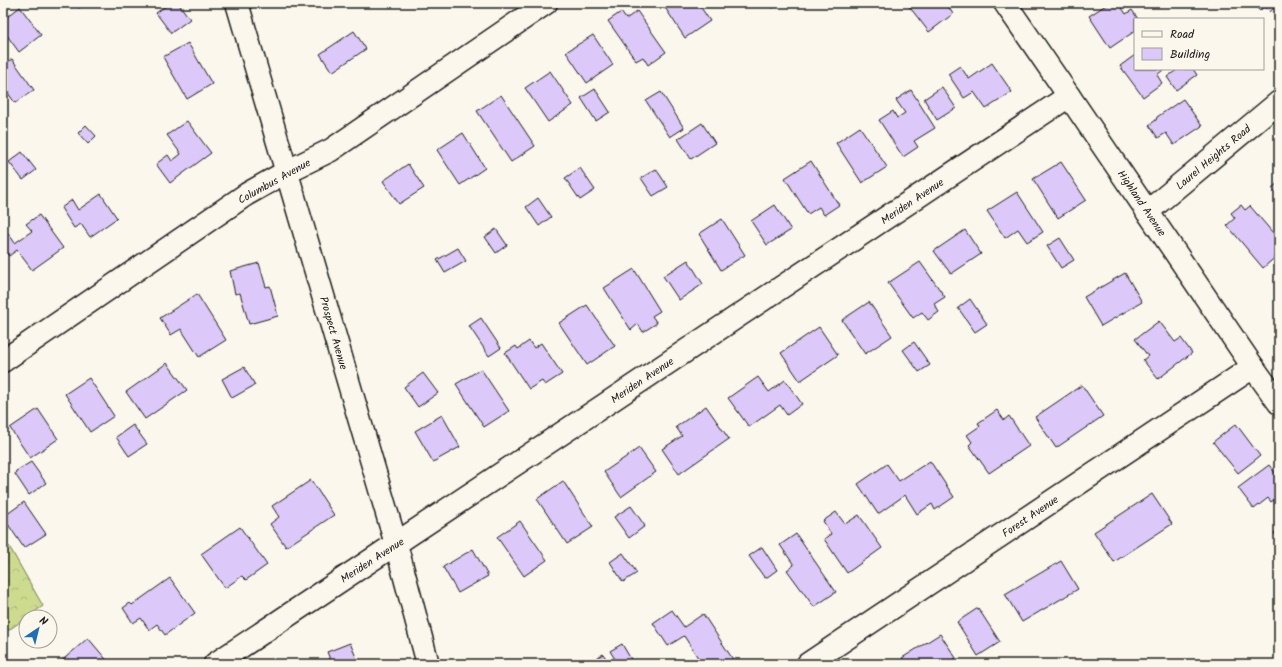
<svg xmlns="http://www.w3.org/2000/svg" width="1282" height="667" viewBox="0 0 1282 667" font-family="Kalam,sans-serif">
  <defs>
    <pattern id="forest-crowns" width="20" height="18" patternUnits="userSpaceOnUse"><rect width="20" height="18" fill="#cddb8f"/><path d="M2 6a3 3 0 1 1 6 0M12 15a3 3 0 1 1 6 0" fill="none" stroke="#afbb7b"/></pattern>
  </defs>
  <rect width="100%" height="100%" fill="#fbf7ec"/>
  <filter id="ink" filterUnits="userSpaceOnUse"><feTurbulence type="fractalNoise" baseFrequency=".025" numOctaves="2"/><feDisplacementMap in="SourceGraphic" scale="8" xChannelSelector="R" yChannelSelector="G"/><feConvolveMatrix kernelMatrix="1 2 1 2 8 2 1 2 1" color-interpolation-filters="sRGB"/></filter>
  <g filter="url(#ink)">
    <polygon fill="url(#forest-crowns)" stroke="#747c56" points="9,546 43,606 3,634 3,552"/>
    <g fill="#dcc8f9" stroke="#1c1c1c">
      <polygon points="75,3 86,3 79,8"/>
      <polygon points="170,3 178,3 190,19 171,33 156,13"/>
      <polygon points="662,3 698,3 710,21 685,38"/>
      <polygon points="769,3 780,3 772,8"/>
      <polygon points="911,3 946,3 953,14 929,32 908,5"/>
      <polygon points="1109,3 1119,3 1126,14 1132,10 1138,19 1135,19 1135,31 1110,48 1089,16"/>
      <polygon points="1252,3 1279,3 1270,12 1264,6 1260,11"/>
      <polygon points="20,7 41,35 19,52 3,30 3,20"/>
      <polygon points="637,11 666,52 648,65 643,57 636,61 608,21 621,12 626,19"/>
      <polygon points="354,31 366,49 332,72 320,54"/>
      <polygon points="593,35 613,65 587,83 566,52"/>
      <polygon points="188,43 212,84 187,99 163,57"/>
      <polygon points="1135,55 1135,69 1162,69 1163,70 1157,75 1162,83 1143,97 1120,66"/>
      <polygon points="12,59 34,90 15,103 3,86 3,65"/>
      <polygon points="992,63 1012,92 986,109 974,92 964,98 948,74 960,66 969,79"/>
      <polygon points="1178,69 1193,69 1197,75 1176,90 1167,77"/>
      <polygon points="550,71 573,105 548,122 525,88"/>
      <polygon points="942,87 956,108 937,120 924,99"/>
      <polygon points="595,89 610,112 596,121 581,98"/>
      <polygon points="911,90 935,128 914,141 918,147 903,157 879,120 893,111 897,118 905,113 896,100"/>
      <polygon points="661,92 684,128 670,137 646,101"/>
      <polygon points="501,95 535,146 511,162 477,111"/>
      <polygon points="1183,99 1202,126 1174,145 1166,133 1158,138 1149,125 1156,120 1157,117"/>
      <polygon points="187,121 211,153 170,183 156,164 168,155 172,161 181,154 167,135"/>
      <polygon points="702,123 715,143 691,159 678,139"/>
      <polygon points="86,125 96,136 88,144 78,133"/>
      <polygon points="860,127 887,167 862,183 836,143"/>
      <polygon points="463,133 485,168 460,185 437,150"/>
      <polygon points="22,152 36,170 23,180 9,162"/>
      <polygon points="811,161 839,205 824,215 819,207 808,214 785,178"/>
      <polygon points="1061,162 1086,200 1058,218 1033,179"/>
      <polygon points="408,164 424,188 399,204 383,181"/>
      <polygon points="580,168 595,190 580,200 565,178"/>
      <polygon points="656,169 668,187 653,196 641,178"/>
      <polygon points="1279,182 1279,196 1272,188"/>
      <polygon points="1017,192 1043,232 1027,242 1018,229 1005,238 987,211"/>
      <polygon points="101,194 117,218 90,237 81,224 74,228 61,208 72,200 78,210"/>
      <polygon points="538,198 551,217 539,226 526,207"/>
      <polygon points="775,205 791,230 767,245 751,221"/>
      <polygon points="1241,205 1245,210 1250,206 1279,240 1279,254 1263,268 1227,225 1235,218 1231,213"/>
      <polygon points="39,215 63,248 32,270 17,250 9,256 3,247 3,236 8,233 15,243 32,231 26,224"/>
      <polygon points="722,219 745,255 721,270 699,234"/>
      <polygon points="496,229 507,245 496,253 485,237"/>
      <polygon points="965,230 981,254 951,274 934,251"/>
      <polygon points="1060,238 1074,260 1061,268 1047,246"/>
      <polygon points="458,248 466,261 445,273 437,260"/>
      <polygon points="688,260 703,284 679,300 663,276"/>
      <polygon points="920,262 945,297 934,304 939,312 928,320 922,312 913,318 888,283"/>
      <polygon points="259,263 266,287 270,286 278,316 249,324 240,293 235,294 230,271"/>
      <polygon points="634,269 660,311 652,316 657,323 643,332 638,324 631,330 604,288"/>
      <polygon points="1125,273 1142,302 1101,326 1084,297"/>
      <polygon points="197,294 226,340 199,357 181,329 171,335 160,318"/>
      <polygon points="970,299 987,324 975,332 958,308"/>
      <polygon points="869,302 892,336 865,354 842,320"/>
      <polygon points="587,305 615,346 587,365 559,323"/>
      <polygon points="481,318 501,348 489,356 469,326"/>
      <polygon points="1159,321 1175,342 1181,338 1192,353 1158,379 1143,360 1148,356 1135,339"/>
      <polygon points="819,327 838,355 800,381 781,353"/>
      <polygon points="529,341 534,348 541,343 562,374 545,385 542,381 529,389 505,353 516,346 518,349"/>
      <polygon points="914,342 930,365 919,372 903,350"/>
      <polygon points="167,363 187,390 145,419 126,392"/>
      <polygon points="244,367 255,385 232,398 222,379"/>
      <polygon points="481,369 509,411 484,427 456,384"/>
      <polygon points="423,373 438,393 418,407 404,387"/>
      <polygon points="758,377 769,392 785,380 802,404 787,415 780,405 749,427 728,398"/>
      <polygon points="89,378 114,416 90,432 65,394"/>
      <polygon points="1082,385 1103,416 1056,448 1035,417"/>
      <polygon points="706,406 729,439 679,474 662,449 682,436 676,427"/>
      <polygon points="38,409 58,439 30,458 10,428"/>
      <polygon points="997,410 1004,420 1009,416 1029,446 989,473 969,445 972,442 967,435 980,426 978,423"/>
      <polygon points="442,415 460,447 433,462 415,431"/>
      <polygon points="1236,424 1260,456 1238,473 1213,442"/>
      <polygon points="133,425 147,444 129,456 116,437"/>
      <polygon points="639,448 656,472 621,497 604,472"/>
      <polygon points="930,461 954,497 935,510 932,504 917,514 905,495 878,514 858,484 887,464 899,481"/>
      <polygon points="31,462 46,483 29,495 15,474 16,471"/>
      <polygon points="1269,465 1279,478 1279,496 1271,502 1268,498 1254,509 1238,488"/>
      <polygon points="311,480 334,515 286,547 270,524 279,517 272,506"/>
      <polygon points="563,481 593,527 567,544 537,499"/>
      <polygon points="1152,494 1172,524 1114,562 1094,532"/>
      <polygon points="24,502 46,534 24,548 3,517"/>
      <polygon points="631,506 645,526 629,538 614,517"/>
      <polygon points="836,512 845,524 859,515 882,548 847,573 824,539 831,534 823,521"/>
      <polygon points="520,521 547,560 524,576 497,537"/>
      <polygon points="240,527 267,565 246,580 242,576 225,588 201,554"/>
      <polygon points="1279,528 1279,540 1274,533"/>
      <polygon points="796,534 836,592 814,607 787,570 794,565 780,545"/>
      <polygon points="762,547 777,570 766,578 764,577 749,556"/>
      <polygon points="473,549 488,576 458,593 443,567"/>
      <polygon points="623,553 637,573 623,582 610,562"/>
      <polygon points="1061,561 1078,589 1022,622 1005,594"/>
      <polygon points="170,578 195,613 165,635 157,624 149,630 141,618 133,623 123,608 130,603 132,605"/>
      <polygon points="978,608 1000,642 978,656 957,622"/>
      <polygon points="672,610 684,627 703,614 736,664 702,664 684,636 668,646 653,623"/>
      <polygon points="940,634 956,658 947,664 906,664 902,658"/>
      <polygon points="88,638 110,664 58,664"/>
      <polygon points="350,643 359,664 332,664 327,652"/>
      <polygon points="622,644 632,661 628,664 618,664 610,651"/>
      <polygon points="603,654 610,664 587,664"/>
    </g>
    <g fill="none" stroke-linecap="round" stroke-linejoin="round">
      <defs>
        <g id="street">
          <polyline points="1005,3 1069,96 1253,367 1279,403"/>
          <polyline points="1147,212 1279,102"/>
          <polyline points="3,361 247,194 286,172"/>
          <polyline points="215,664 1069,96"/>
          <polyline points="808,664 1253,367"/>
        </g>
        <g id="secondary">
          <polyline points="237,3 396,544 428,664"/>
          <polyline points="286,172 331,150 546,3"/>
        </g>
      </defs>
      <use href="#street" stroke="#1c1c1c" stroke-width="25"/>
      <use href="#secondary" stroke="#1c1c1c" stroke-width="25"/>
      <use href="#street" stroke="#fbf7ec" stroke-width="22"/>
      <use href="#secondary" stroke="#fbf7ec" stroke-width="22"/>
    </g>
  </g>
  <g text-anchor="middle" stroke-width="3" stroke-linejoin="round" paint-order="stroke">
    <g font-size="11" fill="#1c1c1c" stroke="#fbf7ec">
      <text transform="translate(1213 157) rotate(-40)" y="4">Laurel Heights Road</text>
      <text transform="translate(274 181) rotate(-29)" y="4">Columbus Avenue</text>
      <text transform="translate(912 201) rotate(-34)" y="4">Meriden Avenue</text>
      <text transform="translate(1142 203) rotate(56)" y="4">Highland Avenue</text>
      <text transform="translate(334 333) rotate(74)" y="4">Prospect Avenue</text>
      <text transform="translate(642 380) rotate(-34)" y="4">Meriden Avenue</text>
      <text transform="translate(1030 516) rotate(-34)" y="4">Forest Avenue</text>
      <text transform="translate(372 560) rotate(-33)" y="4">Meriden Avenue</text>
    </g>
  </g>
  <rect width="1282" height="667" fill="none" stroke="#fbf7ec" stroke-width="16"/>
  <rect x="8" y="8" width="1266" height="651" fill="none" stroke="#1c1c1c" stroke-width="1.5" filter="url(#ink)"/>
  <rect x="1134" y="18" width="130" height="52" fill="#fbf7ec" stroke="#a29f99"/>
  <rect x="1142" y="31" width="20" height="6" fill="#fbf7ec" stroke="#a29f99"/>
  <text x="1170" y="38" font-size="12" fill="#1c1c1c">Road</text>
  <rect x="1142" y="48" width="20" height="12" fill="#dcc8f9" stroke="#a29f99"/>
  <text x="1170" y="58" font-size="12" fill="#1c1c1c">Building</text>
  <g transform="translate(38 629) rotate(35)"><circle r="19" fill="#fbf7ec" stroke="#a29f99"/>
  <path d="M0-3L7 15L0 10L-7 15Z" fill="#1f6fb2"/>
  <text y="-6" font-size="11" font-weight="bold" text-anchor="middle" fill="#1c1c1c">N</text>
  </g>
</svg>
